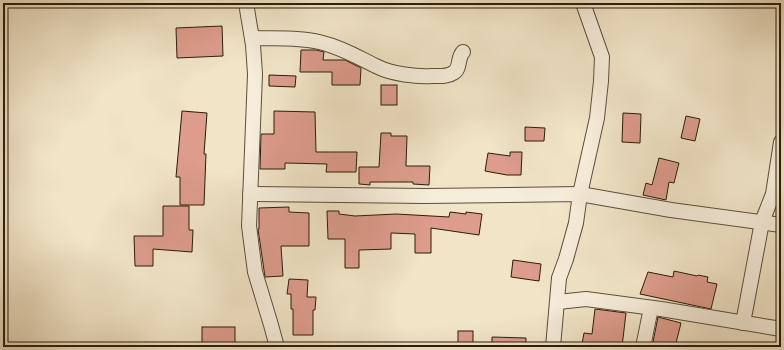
<svg xmlns="http://www.w3.org/2000/svg" width="784" height="350" viewBox="0 0 784 350" font-family="'IM FELL French Canon',serif">
  <rect width="100%" height="100%" fill="#f1e4c7"/>
  <filter id="stains"><feTurbulence type="fractalNoise" baseFrequency=".005" numOctaves="4"/><feColorMatrix values="0 0 0 0 .2 0 0 0 0 .09 0 0 0 0 .02 0 0 0 .5 -.17"/></filter>
  <radialGradient id="worn" r=".72"><stop offset=".6" stop-color="#630" stop-opacity="0"/><stop offset="1" stop-color="#630" stop-opacity=".3"/></radialGradient>
  <g fill="#dd9c8c" stroke="#2a1d0b">
    <polygon points="222,26 223,56 177,58 176,28"/>
    <polygon points="301,50 316,50 324,52 323,60 345,60 361,68 360,85 332,85 332,72 300,72"/>
    <polygon points="269,75 296,76 295,87 269,86"/>
    <rect x="381" y="85" width="16" height="20"/>
    <polygon points="182,111 207,113 204,154 206,154 204,205 180,205 180,177 176,177"/>
    <polygon points="274,111 315,112 316,152 357,152 356,172 326,172 327,164 285,163 285,169 260,169 261,134 274,134"/>
    <polygon points="623,113 641,114 640,143 622,142"/>
    <polygon points="686,116 700,119 695,141 681,138"/>
    <polygon points="525,127 545,128 544,141 525,141"/>
    <polygon points="381,133 391,133 391,136 407,136 406,166 430,166 429,185 413,184 413,182 370,182 370,185 359,184 359,167 379,167"/>
    <polygon points="510,152 522,152 521,175 507,175 485,171 488,153 510,156"/>
    <polygon points="659,158 679,163 674,183 669,182 666,200 643,195 646,183 652,185"/>
    <polygon points="163,206 189,206 189,230 193,230 192,252 153,249 153,266 135,266 134,236 163,236"/>
    <polygon points="289,207 289,212 309,213 309,246 281,246 283,276 265,277 258,229 259,229 259,208"/>
    <polygon points="327,211 339,211 339,214 355,216 396,214 449,217 450,212 466,214 466,212 482,214 479,235 431,228 431,253 415,253 415,234 391,233 391,249 359,250 359,268 345,268 345,239 328,239"/>
    <polygon points="513,260 541,264 539,281 511,277"/>
    <polygon points="674,271 697,276 698,275 708,277 707,282 717,284 711,309 640,294 648,272 673,277"/>
    <polygon points="289,279 308,280 307,297 316,297 315,310 313,310 313,335 293,335 293,309 291,309 291,294 287,294"/>
    <polygon points="595,309 626,313 622,347 591,347 582,344 584,333 592,334"/>
    <polygon points="658,317 681,323 675,347 652,347"/>
    <rect x="202" y="327" width="33" height="17"/>
    <rect x="458" y="331" width="15" height="16"/>
    <polygon points="492,337 526,338 526,347 492,347"/>
  </g>
  <g fill="none" stroke-linecap="round" stroke-linejoin="round">
    <defs>
      <g id="street">
        <polyline points="246,3 253,45 255,74 249,226 255,272 271,325 277,347"/>
        <path d="M252,38C274,39 297,37 319,42C341,47 359,58 378,67C392,74 417,77 432,76C439,76 447,77 453,73C461,69 457,58 463,52"/>
        <polyline points="250,194 425,196 580,194 671,210 781,225"/>
        <polyline points="558,302 586,299 661,309 781,329"/>
        <polyline points="743,323 762,222 773,194 781,142"/>
        <polyline points="553,347 559,278 566,259 576,223 580,194 597,118 601,81 602,57 583,3"/>
        <polyline points="643,347 651,308"/>
      </g>
    </defs>
    <use href="#street" stroke="#5c4f3a" stroke-width="16"/>
    <use href="#street" stroke="#f6eddb" stroke-width="14"/>
  </g>
  <rect width="784" height="350" fill="none" stroke="#f1e4c7" stroke-width="16"/>
  <rect x="4" y="4" width="776" height="342" fill="none" stroke="#2a1d0b" stroke-width="2"/>
  <rect x="8" y="8" width="768" height="334" fill="none" stroke="#2a1d0b"/>
  <rect width="100%" height="100%" filter="url(#stains)"/>
  <rect width="100%" height="100%" fill="url(#worn)"/>
</svg>
